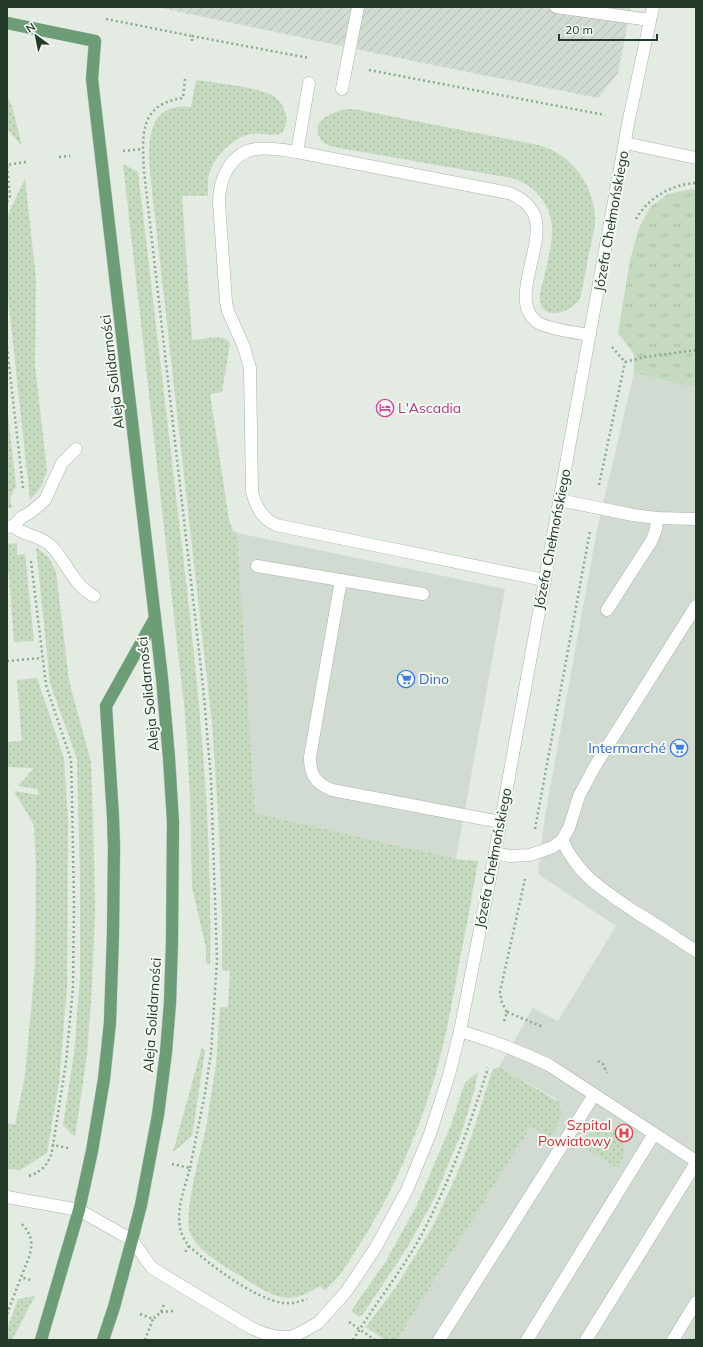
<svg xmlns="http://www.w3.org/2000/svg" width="703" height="1347" viewBox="0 0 703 1347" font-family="Mulish,sans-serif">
  <defs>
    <pattern id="industrial-furrows" width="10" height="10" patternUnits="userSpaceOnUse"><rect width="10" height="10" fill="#d1dbd2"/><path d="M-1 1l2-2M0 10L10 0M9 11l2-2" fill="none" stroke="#b3bdb4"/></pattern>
    <pattern id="grass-dots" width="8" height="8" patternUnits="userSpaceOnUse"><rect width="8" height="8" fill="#c5dabe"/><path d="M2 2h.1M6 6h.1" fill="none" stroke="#a9bca3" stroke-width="1.8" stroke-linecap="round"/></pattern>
    <pattern id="park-tufts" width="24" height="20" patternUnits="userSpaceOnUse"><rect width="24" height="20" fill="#c5dabe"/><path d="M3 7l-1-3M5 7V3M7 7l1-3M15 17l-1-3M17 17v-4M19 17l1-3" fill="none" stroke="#a9bca3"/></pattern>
  </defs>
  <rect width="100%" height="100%" fill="#e3ebe3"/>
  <g fill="#d1dbd2">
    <polygon points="634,373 696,388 696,1340 397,1340 531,1126 562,1108 559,1102 555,1098 499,1067 533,1008 558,1021 616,926 538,874 545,816 598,525"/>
    <polygon points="237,533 505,589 456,859 255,813"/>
  </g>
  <polygon fill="url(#industrial-furrows)" points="156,7 631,7 618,73 598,98 423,63"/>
  <g fill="url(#grass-dots)">
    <path d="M196,80C216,83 260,87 275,97C280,101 283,106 285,112C288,120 286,126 282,133C271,137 262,132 251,134C233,137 214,157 209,174C207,181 208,188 208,196H182L192,340C203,340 223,333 230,343L222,392L210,394L229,520L233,531L237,533L255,813L456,859L478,861C472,897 465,933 458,969C452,1005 445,1041 435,1076C419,1130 397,1183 368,1231C355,1251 343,1275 325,1290L320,1286C291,1305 277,1299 250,1282C232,1270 199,1254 190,1233C183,1214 201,1151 206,1128C209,1109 212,1090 215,1071C218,1050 218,1028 220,1007H228L230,971L222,970V920L218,812L212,723L152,191C150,169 142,123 167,110C174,106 183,106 191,107Z"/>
    <polygon points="7,95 12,106 22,146 7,129"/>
    <path d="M347,109H354L538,145C573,154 596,188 595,223C594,233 591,244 589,253C586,268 584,283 580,298C570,315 537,323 540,294C544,275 553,246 552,227C551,204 534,184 512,178L334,147C327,145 322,143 319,136C311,120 335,111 347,109Z"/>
    <path d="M123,164L138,172C152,291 166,411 180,530C197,674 213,819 210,964L206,963V948L192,887L190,795L185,713Z"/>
    <polygon points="25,178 36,278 35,365 47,471 41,487 30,500 7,287 7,217"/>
    <polygon points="7,405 16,486 10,498 12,508 7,508"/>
    <polygon points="17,543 17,555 25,554 34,641 14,642 9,574 7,573 7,544"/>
    <polygon points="36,547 49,558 56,572 69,681 91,762 93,816 95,909 92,986 87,1054 75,1137 63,1125 74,1054 80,978 80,879 77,759 50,683"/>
    <polygon points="37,678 64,758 68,822 67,986 59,1083 47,1153 20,1170 7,1169 7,1123 15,1125 25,1076 35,965 36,864 34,825 14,791 38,795 38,789 18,786 34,768 7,767 7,742 22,741 17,680"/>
    <polygon points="202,1047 205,1051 192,1136 173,1152"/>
    <path d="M499,1067L559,1102C566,1115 558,1126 550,1137L531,1126L397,1340H385L366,1327L396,1287L433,1226L456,1176L470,1141L491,1074L494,1069Z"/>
    <polygon points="478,1072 474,1092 462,1131 434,1199 407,1248 363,1314 359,1317 351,1311 386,1261 416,1207 451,1125 464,1085 468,1080"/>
    <path d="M603,1127C617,1128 627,1142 623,1156C622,1160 619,1164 618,1168L580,1145L593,1131Z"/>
    <polygon points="35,1296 12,1340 7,1340 7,1329 18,1299"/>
  </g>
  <polygon fill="url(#park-tufts)" points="691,189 696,190 696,388 634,373 634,354 618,333 630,260 639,228 650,207 668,194"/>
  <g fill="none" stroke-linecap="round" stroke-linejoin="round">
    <defs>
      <g id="minor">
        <polyline points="556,7 650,20"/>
        <polyline points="342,89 358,7"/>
        <polyline points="625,143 696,158"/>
        <polyline points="297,152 309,83"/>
        <polyline points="559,500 633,515 657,518 696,519"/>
        <polyline points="13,526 22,517 31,512 45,500 62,463 76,449"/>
        <path d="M7,527L13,526C25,537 39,534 51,546C67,562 73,585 94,596"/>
        <polyline points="257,566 423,594"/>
        <path d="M341,580L310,757C310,775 315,783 332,790L500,822"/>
        <path d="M544,580L276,525C262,518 256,507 252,492L250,368L244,347L228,311L226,302L219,203C219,179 230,153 256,149C269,147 284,150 297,152L509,193C519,197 529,204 534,214C547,245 507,300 537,322C547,329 578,333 590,335"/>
        <polyline points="607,610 652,540 656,529 657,518"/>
        <path d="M562,840C579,877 605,891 637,913C657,925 676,938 696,951"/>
        <polyline points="495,853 510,856 530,855 553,847 562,840 569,828 579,796 595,766 696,606"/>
        <path d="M460,1031C491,1040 520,1051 549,1065L696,1161"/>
        <polyline points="7,1197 79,1210 132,1240 152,1268 251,1328 263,1333 278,1337 291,1337 302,1332 318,1323 346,1292 376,1247 407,1190 430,1134 449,1075 460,1031 495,853 629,119 653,7"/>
        <polyline points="439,1340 594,1095"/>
        <polyline points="527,1340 654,1134"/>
        <polyline points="586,1340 696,1163"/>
        <polyline points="673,1340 696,1302"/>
      </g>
      <g id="major">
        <polyline points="7,23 95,41 92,79 162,678 169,758 173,822 172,942 170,1003 166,1052 158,1115 141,1205 132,1240 114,1307 103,1340"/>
        <polyline points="41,1340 79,1210 92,1151 104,1079 110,1022 113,934 114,847 113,817 106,706 155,618"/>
      </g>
    </defs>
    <use href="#minor" stroke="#a6b3a7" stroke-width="13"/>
    <use href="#major" stroke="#c2c8c3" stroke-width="13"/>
    <g stroke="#87ac8d" stroke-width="2.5" stroke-dasharray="2 3" stroke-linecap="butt">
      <polyline points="106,19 192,36"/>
      <polyline points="192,41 192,36 309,58"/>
      <polyline points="369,70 605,115"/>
      <path d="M185,79L183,98C139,104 142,135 144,171L203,686L211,779L217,960L211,1053L205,1093L190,1168"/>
      <polyline points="123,151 143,149"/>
      <polyline points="59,157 70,156"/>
      <polyline points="7,202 10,196 7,165 26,162"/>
      <path d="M636,219C648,198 672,184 696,183"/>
      <polyline points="7,347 23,488"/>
      <polyline points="612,347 625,362"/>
      <polyline points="625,362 645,357 696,350"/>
      <polyline points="599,485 625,362"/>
      <polyline points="31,561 46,685 71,760 72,798 74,903 73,987 66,1062 53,1145"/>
      <polyline points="7,661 42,658"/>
      <polyline points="535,829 590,531"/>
      <polyline points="507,1012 543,1027"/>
      <polyline points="504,1021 507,1012 502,1003 500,992 525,879"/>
      <polyline points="598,1061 603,1064 607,1073"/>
      <path d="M172,1164L190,1168C183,1194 170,1223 189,1246L184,1254"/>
      <path d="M29,1176C44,1171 51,1161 53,1145L68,1148"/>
      <path d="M22,1224C39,1242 29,1257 21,1277L33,1281"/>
      <path d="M189,1246C210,1265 255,1299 283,1303C291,1304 299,1302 307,1299"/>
      <polyline points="161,1312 174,1311"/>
      <polyline points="7,1314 21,1277"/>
      <polyline points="140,1314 153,1319 161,1312 164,1304"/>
      <polyline points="349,1322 375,1340"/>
      <polyline points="145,1340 153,1319"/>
      <path d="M353,1340C373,1307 397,1277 417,1243C448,1187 469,1128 488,1068"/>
    </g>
    <use href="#minor" stroke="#fff" stroke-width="12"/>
    <use href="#major" stroke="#6c9d77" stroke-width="12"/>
  </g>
  <defs>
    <symbol id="hotel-ring" viewBox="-11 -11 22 22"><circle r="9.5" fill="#f3f8f3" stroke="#d1479c" stroke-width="1.5"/><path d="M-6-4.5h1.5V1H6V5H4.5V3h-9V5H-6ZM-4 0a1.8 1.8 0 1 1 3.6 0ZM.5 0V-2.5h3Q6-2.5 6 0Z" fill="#d1479c"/></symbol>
    <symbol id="supermarket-ring" viewBox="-11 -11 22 22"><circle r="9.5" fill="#f3f8f3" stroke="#3f7fe0" stroke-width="1.5"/><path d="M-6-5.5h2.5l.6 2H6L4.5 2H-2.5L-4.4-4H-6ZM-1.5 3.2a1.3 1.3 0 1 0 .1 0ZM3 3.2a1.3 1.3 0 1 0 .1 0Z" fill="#3f7fe0"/></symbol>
    <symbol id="hospital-ring" viewBox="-11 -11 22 22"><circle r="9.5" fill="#f3f8f3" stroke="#e0444e" stroke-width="1.5"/><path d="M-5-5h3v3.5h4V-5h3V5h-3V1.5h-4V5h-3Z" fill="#e0444e"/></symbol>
  </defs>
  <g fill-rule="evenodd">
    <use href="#hotel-ring" x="375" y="398" width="20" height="20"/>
    <use href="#supermarket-ring" x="396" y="669" width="20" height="20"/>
    <use href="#supermarket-ring" x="669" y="738" width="20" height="20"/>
    <use href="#hospital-ring" x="614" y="1123" width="20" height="20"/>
  </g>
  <g text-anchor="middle" stroke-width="4" stroke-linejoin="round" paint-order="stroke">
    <g font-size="14" fill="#243b29" stroke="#f3f8f3">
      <text transform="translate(611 221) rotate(-80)" y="5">Józefa Chełmońskiego</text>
      <text transform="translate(112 372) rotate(-97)" y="5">Aleja Solidarności</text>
      <text transform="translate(552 539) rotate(-79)" y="5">Józefa Chełmońskiego</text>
      <text transform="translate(148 694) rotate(-96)" y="5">Aleja Solidarności</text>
      <text transform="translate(493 858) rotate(-79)" y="5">Józefa Chełmońskiego</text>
      <text transform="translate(152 1015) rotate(-86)" y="5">Aleja Solidarności</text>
    </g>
    <g font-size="14" fill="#b23c85" stroke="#f3f8f3" text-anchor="start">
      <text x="398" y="413">L'Ascadia</text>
    </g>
    <g font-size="14" fill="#366cbe" stroke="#f3f8f3" text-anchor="start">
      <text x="419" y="684">Dino</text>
      <text x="666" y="753" text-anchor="end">Intermarché</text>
    </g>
    <g font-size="14" fill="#be3a42" stroke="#f3f8f3" text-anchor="end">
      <text x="611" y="1130">Szpital<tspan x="611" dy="16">Powiatowy</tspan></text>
    </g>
  </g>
  <rect width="703" height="1347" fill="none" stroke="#243b29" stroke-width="16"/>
  <g transform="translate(36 36) rotate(327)" stroke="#f3f8f3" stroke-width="3" paint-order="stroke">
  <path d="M0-3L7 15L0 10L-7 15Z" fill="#243b29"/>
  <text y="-6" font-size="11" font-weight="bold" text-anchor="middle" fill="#243b29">N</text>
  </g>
  <path d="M559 34v6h98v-6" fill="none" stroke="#243b29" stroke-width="2"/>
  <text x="565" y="34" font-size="12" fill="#243b29" stroke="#f3f8f3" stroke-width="3" paint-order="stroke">20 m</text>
</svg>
